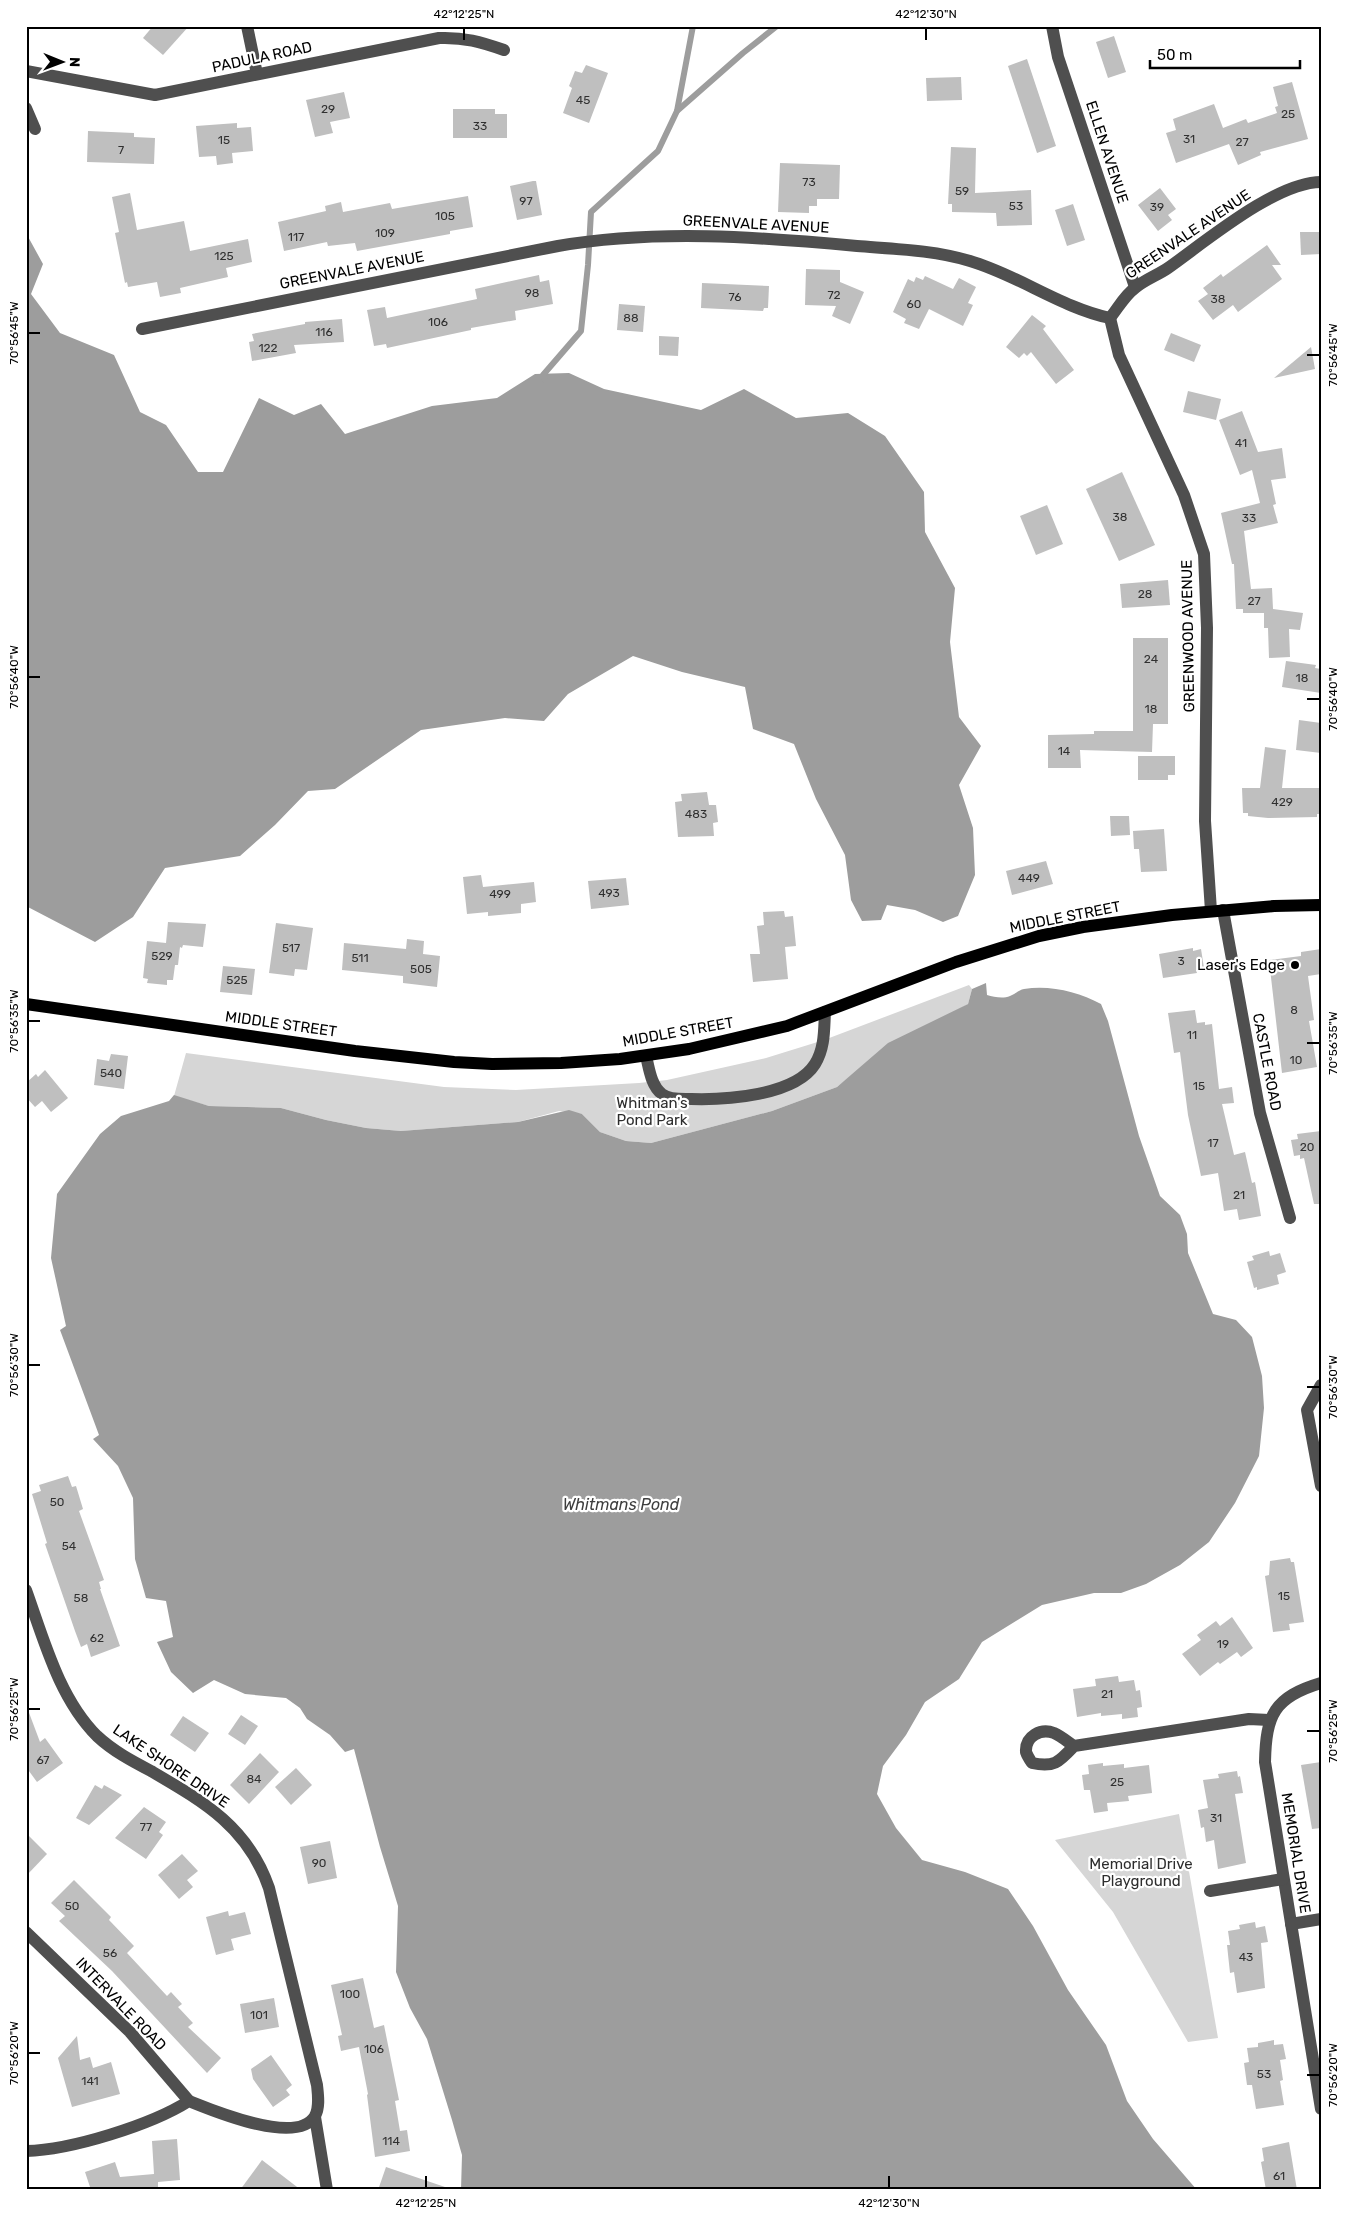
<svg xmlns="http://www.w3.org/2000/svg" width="1347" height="2216" viewBox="0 0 1347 2216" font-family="Rubik,sans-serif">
  <rect width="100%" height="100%" fill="#fff"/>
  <g fill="#d6d6d6">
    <polygon points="969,985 972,989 968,1004 858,1070 837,1087 772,1111 651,1143 626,1141 600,1132 582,1114 559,1111 518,1122 401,1131 366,1128 326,1120 281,1108 209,1106 174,1096 186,1053 444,1087 516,1090 639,1083 667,1080 766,1058 824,1040"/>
    <polygon points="1179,1814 1218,2038 1188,2042 1113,1912 1055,1840"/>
  </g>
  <g fill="#9d9d9d">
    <polygon points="26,233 43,264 31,294 60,333 114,355 140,412 166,425 198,472 223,472 259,398 294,415 321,404 345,434 432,406 497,398 535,374 569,373 604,389 701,410 744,389 796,418 848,413 885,436 924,492 925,532 955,588 950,642 959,717 981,746 959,785 973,828 975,875 958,916 943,922 915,910 887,905 881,920 862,921 851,900 845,855 816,799 794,744 753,729 745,687 682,672 633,656 568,694 544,721 505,718 421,730 335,789 308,791 275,825 240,856 165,868 133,917 95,942 26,906"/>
    <path d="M986,983L987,995C994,997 1003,999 1010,996C1015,994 1019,990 1024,989C1051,985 1078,992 1101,1004L1108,1021L1139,1136L1160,1196L1180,1215L1187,1234L1188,1253L1213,1314L1236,1320L1252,1337L1262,1376L1264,1408L1259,1456L1235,1503L1209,1542L1180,1565L1146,1584L1121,1593H1094L1042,1605L982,1642L959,1679L925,1702L906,1735L883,1766L877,1794L896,1828L922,1860L965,1872L1008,1889L1033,1926L1068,1990L1106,2045L1127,2101L1153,2139L1197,2190H461L462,2155L452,2120L427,2039L410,2008L396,1972L398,1906L380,1847L354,1749L345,1752L330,1735L307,1719L300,1708L286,1698L245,1694L214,1680L193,1693L171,1672L157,1642L173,1637L166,1601L146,1598L135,1559L133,1498L118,1466L93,1439L99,1435L60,1330L66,1326L51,1258L57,1194L100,1134L121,1116L169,1101L174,1095L209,1106L281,1108L326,1120L366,1128L401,1131L518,1122L569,1110L582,1114L600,1132L626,1141L651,1143L772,1111L837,1087L888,1043L968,1004L972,989Z"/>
  </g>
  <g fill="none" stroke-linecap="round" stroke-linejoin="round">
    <g stroke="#9d9d9d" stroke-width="6">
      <polyline points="677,111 693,26"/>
      <polyline points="545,380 543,375 581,331 588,265 591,212 658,151 677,111 743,53 777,26"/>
    </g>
  </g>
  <g fill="#bfbfbf">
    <polygon points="153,26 189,26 163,55 143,38"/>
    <polygon points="1114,36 1126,72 1108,78 1096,42"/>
    <polygon points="1027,59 1056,146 1037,153 1008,66"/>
    <polygon points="586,65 608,73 589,123 563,113 572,88 569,86 575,71 582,73"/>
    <polygon points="961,77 962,100 927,101 926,78"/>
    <polygon points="1292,82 1308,139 1260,152 1261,155 1238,165 1229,144 1176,163 1166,133 1176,130 1173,119 1214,104 1223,128 1246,119 1248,123 1277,113 1275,107 1278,106 1273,87"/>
    <polygon points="344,92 350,118 330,122 333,133 315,137 306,100"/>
    <polygon points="453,109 495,109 495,114 507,114 507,138 453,138"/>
    <polygon points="237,123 237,128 251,127 253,151 232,153 233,163 217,165 216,156 199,157 196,126"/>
    <polygon points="88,131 134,133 134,137 155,138 154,164 87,162"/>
    <polygon points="951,147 976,148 975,193 1031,190 1032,225 997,226 996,213 952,212 952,204 948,204"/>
    <polygon points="780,163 840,165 839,199 817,199 817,206 809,206 809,213 778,212"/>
    <polygon points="533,181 536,181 542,215 517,220 510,186"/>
    <polygon points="1160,188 1176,209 1168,215 1172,220 1158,231 1138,205"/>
    <polygon points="130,193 137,230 184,221 190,251 248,239 252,262 226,268 228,277 180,288 181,293 160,297 157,282 128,287 127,282 125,283 115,233 119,232 112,197"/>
    <polygon points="468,196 473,227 450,231 450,234 357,251 355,243 328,246 327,242 284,251 278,222 326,211 325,206 341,202 343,212 390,203 392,209"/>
    <polygon points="1073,204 1085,240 1067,246 1055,210"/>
    <polygon points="1300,232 1321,232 1321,254 1301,255"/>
    <polygon points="1267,245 1281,265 1272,265 1282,279 1238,312 1233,305 1213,320 1198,301 1208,294 1203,288 1221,274 1223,277"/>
    <polygon points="806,269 840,270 840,282 864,292 850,324 832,316 836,306 805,305"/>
    <polygon points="539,275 540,282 549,280 553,304 515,311 516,320 471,328 471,330 387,348 386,344 374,346 367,310 385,307 387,318 477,299 475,289"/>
    <polygon points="925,276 953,289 959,278 976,287 968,303 973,305 963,326 929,309 919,329 904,323 906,319 893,312 908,279 914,282 916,277 923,280"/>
    <polygon points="702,283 769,286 768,308 764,308 763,311 701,308"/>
    <polygon points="619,304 645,306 643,332 617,330"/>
    <polygon points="1032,315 1046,326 1043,329 1074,370 1056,384 1031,352 1027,356 1024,353 1019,358 1006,347"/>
    <polygon points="342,319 344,342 294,345 296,353 252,361 249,342 254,341 252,334 305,324 305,322"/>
    <polygon points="1171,333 1201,345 1194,362 1164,350"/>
    <polygon points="659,336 679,337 678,356 659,355"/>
    <polygon points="1311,347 1315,369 1274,378"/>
    <polygon points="1188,391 1221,399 1216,420 1183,412"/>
    <polygon points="1242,411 1258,452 1282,448 1286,478 1271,480 1276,504 1273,505 1278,523 1244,531 1251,589 1272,588 1273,609 1303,613 1300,630 1289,629 1290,657 1269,658 1268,628 1264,628 1264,613 1243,613 1243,609 1236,609 1234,564 1232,564 1221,513 1260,503 1252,470 1240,475 1219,420"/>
    <polygon points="1122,472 1155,545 1119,561 1086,489"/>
    <polygon points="1047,505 1063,544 1036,555 1020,516"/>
    <polygon points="1168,580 1170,605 1122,608 1120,584"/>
    <polygon points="1133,638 1168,638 1168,724 1153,724 1152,752 1080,750 1081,768 1048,768 1048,735 1094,734 1094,731 1133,731"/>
    <polygon points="1286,661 1316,665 1315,668 1321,669 1321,693 1282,687"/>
    <polygon points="1299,720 1321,723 1321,753 1296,750"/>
    <polygon points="1265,747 1286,750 1282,788 1321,788 1321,814 1317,814 1317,817 1268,818 1248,816 1248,813 1243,813 1242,788 1260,788"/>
    <polygon points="1138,756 1175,756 1175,775 1168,775 1168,780 1138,780"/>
    <polygon points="707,792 709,805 716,805 718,822 713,823 714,836 678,837 675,802 682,801 681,794"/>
    <polygon points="1110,816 1129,816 1130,835 1111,836"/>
    <polygon points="1164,829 1167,871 1141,872 1139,849 1134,849 1133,831"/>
    <polygon points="1046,861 1053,884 1012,895 1006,871"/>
    <polygon points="481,875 483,887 534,882 536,902 521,904 521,913 488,916 488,912 467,914 463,877"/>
    <polygon points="626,878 629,905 591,909 588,881"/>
    <polygon points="784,911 785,917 793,916 796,946 785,947 788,979 753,982 750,954 760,954 757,926 764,925 763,912"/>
    <polygon points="168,922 206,924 203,947 183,945 182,948 180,947 178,965 175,965 173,980 167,980 167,985 147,983 148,979 143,978 147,941 166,943"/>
    <polygon points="276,923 313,928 307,970 295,969 294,976 269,973"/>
    <polygon points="407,939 424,941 423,954 440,956 437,987 403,983 403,976 342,970 344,943 406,949"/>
    <polygon points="1193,948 1193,951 1201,949 1204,968 1196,970 1197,973 1163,978 1159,954"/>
    <polygon points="1321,949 1321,974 1308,976 1314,1020 1309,1021 1317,1067 1282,1073 1269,960 1301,956 1301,952"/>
    <polygon points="223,966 255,969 252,995 220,992"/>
    <polygon points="1195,1010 1197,1023 1205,1022 1205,1025 1212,1024 1219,1089 1232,1087 1234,1103 1222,1104 1234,1155 1245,1152 1252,1183 1255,1182 1261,1216 1239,1220 1237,1209 1224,1211 1218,1173 1201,1176 1188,1115 1180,1052 1174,1053 1168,1013"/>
    <polygon points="111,1054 128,1056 124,1089 94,1085 97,1059 109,1061"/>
    <polygon points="45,1070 68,1098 51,1112 42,1101 35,1107 26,1097 26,1083 36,1074 38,1077"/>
    <polygon points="1321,1131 1321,1204 1314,1204 1304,1158 1300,1159 1300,1155 1294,1156 1291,1140 1298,1139 1297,1134"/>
    <polygon points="1269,1251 1270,1256 1280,1253 1286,1272 1277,1275 1279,1284 1257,1290 1257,1287 1254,1288 1247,1262 1254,1260 1252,1256"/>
    <polygon points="68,1476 72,1487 76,1486 83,1509 79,1511 104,1580 99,1582 101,1589 100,1589 120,1646 91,1657 87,1644 81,1647 75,1631 45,1544 47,1543 32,1494 41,1491 39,1485"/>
    <polygon points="1290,1558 1291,1562 1294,1562 1304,1622 1289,1624 1290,1630 1273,1632 1265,1576 1269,1575 1270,1561"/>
    <polygon points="1232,1617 1253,1648 1241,1657 1237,1652 1220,1664 1218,1662 1200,1676 1182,1654 1201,1640 1197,1635 1216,1621 1220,1626"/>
    <polygon points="1118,1676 1119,1682 1134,1680 1136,1691 1140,1690 1142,1707 1137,1708 1138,1717 1122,1719 1122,1714 1101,1716 1101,1713 1077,1717 1073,1689 1096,1686 1095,1679"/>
    <polygon points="26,1710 28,1710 40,1742 45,1738 63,1763 37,1782 26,1767"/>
    <polygon points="241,1715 258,1726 245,1745 228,1734"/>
    <polygon points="183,1716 209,1733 195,1752 170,1735"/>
    <polygon points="260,1753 279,1772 249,1804 230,1785"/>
    <polygon points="1321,1762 1321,1828 1312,1829 1301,1765"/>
    <polygon points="1103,1763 1103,1766 1124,1764 1124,1768 1149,1765 1152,1793 1128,1796 1129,1801 1107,1803 1108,1811 1094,1813 1090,1790 1084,1790 1082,1775 1089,1774 1088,1765"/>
    <polygon points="296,1768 312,1785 291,1805 275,1787"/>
    <polygon points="1237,1771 1238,1777 1240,1776 1243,1793 1235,1794 1246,1863 1218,1869 1214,1840 1206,1842 1204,1827 1201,1828 1198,1810 1208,1808 1203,1780 1219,1778 1218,1774"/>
    <polygon points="95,1785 102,1789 104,1785 122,1795 89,1825 76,1818"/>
    <polygon points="144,1807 166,1822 159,1832 163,1835 146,1859 115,1838"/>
    <polygon points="26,1833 47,1854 26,1876"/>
    <polygon points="330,1841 337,1878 308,1884 300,1847"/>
    <polygon points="182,1854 198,1871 187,1880 193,1887 179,1899 158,1875"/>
    <polygon points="74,1880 111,1917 109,1920 134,1946 127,1953 167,1996 171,1992 182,2004 178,2007 193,2023 188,2027 221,2058 207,2073 112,1971 59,1921 65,1916 51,1903"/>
    <polygon points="228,1911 229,1916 245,1912 251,1934 231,1939 234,1950 216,1955 206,1917"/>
    <polygon points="1255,1922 1256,1928 1265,1926 1268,1942 1261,1943 1265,1988 1237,1993 1234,1972 1230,1973 1227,1945 1230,1945 1228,1931 1240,1929 1239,1925"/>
    <polygon points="363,1978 374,2028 384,2025 399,2100 395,2101 400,2131 407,2130 410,2151 375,2157 367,2095 368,2094 359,2047 341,2051 338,2036 342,2035 331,1985"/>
    <polygon points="274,1998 279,2027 245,2033 240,2004"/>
    <polygon points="77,2036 80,2060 90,2057 93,2068 111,2062 120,2094 72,2107 58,2058"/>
    <polygon points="1274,2040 1274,2045 1283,2044 1286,2059 1280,2060 1283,2080 1280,2081 1284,2105 1256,2109 1252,2085 1247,2085 1244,2063 1249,2062 1247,2048 1258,2047 1258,2043"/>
    <polygon points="271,2055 292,2085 286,2090 290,2095 273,2107 253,2079 251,2069"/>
    <polygon points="177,2139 180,2180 158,2182 158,2190 91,2190 85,2172 115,2162 120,2177 154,2174 152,2141"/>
    <polygon points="1289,2142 1297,2190 1266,2190 1261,2162 1264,2161 1262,2148"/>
    <polygon points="262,2160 301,2190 240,2190"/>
    <polygon points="386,2167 445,2187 445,2190 378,2190"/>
  </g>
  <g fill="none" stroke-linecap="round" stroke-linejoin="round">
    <polyline stroke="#717171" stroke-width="3" stroke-dasharray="1 2.5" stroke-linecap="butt" points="631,1102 641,1101"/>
    <g stroke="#4f4f4f" stroke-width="12">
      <polyline points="247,26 257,74"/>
      <polyline points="1052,26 1058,57 1135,287"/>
      <path d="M26,71L155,95L439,38C464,37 481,42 504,50"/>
      <polyline points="26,108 35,129"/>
      <polyline points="1110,318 1119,355 1184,495 1204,554 1207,628 1205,821 1211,911"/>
      <path d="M142,329L558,246C657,229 758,237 857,246C895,249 934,250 970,261C1018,275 1062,308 1110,318C1118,308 1125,295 1135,288C1144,280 1158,275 1168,268C1205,242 1276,182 1321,182"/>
      <polyline points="1223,910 1260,1113 1290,1218"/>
      <path d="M646,1056C649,1068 651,1086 662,1094C669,1100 682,1099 691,1099C725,1100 795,1096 815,1064C825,1048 824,1029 825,1012"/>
      <polyline points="1321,1385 1307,1410 1321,1486"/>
      <path d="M26,1590C44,1640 59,1698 97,1736C113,1751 132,1761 151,1771C204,1802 248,1827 269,1888L317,2085C318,2095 320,2107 315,2116C297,2146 214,2111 189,2101C151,2125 71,2150 26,2151"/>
      <path d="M1321,1683C1274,1697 1266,1715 1265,1762L1321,2109"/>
      <path d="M1074,1746C1068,1742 1061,1736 1054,1733C1041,1728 1025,1736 1026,1752C1027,1755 1030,1760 1032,1763C1054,1768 1059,1762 1074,1746L1249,1719L1269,1720"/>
      <polyline points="1210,1891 1283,1879"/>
      <polyline points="1291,1924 1321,1919"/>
      <polyline points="26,1932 130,2032 189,2101"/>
      <polyline points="315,2117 327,2190"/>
    </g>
    <polyline stroke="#000" stroke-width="12" points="26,1004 355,1051 454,1062 492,1064 561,1063 620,1059 689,1049 787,1026 956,962 1039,936 1083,927 1172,915 1274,906 1321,905"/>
  </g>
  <path fill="none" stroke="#000" stroke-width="2" d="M464,40V28M926,40V28M28,333H40M1307,355H1320M28,677H40M1307,699H1320M28,1021H40M1307,1043H1320M28,1365H40M1307,1387H1320M28,1709H40M1307,1731H1320M28,2053H40M1307,2075H1320M426,2188V2176M889,2188V2176"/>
  <circle fill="#000" stroke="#fff" stroke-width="2" cx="1295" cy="965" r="5"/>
  <g text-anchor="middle" stroke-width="4.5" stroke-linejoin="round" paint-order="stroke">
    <g font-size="12" fill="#303030">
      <text x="583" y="104">45</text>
      <text x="328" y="113">29</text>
      <text x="1288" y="118">25</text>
      <text x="480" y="130">33</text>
      <text x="1189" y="143">31</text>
      <text x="224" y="144">15</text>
      <text x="1242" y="146">27</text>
      <text x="121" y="154">7</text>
      <text x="809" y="186">73</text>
      <text x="962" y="195">59</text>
      <text x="526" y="205">97</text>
      <text x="1016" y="210">53</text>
      <text x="1157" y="211">39</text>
      <text x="445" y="220">105</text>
      <text x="385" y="237">109</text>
      <text x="296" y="241">117</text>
      <text x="224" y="260">125</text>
      <text x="532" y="297">98</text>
      <text x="834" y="299">72</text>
      <text x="735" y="301">76</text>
      <text x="1218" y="303">38</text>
      <text x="914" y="308">60</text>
      <text x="631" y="322">88</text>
      <text x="438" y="326">106</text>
      <text x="324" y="336">116</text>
      <text x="268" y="352">122</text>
      <text x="1241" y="447">41</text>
      <text x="1120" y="521">38</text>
      <text x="1249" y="522">33</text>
      <text x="1145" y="598">28</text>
      <text x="1254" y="605">27</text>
      <text x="1151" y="663">24</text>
      <text x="1302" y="682">18</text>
      <text x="1151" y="713">18</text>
      <text x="1064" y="755">14</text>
      <text x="1282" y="806">429</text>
      <text x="696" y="818">483</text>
      <text x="1029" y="882">449</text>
      <text x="609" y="897">493</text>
      <text x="500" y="898">499</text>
      <text x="291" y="952">517</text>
      <text x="162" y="960">529</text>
      <text x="360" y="962">511</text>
      <text x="1181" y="965">3</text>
      <text x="421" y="973">505</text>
      <text x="237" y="984">525</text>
      <text x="1294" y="1014">8</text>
      <text x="1192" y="1039">11</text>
      <text x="1296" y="1064">10</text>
      <text x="111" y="1077">540</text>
      <text x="1199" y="1090">15</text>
      <text x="1213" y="1147">17</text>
      <text x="1307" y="1151">20</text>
      <text x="1239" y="1199">21</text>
      <text x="57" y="1506">50</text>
      <text x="69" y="1550">54</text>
      <text x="1284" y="1600">15</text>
      <text x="81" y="1602">58</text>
      <text x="97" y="1642">62</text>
      <text x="1223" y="1648">19</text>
      <text x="1107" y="1698">21</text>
      <text x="43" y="1764">67</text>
      <text x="254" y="1783">84</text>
      <text x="1117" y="1786">25</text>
      <text x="1216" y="1822">31</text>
      <text x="146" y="1831">77</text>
      <text x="319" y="1867">90</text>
      <text x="72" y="1910">50</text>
      <text x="110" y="1957">56</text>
      <text x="1246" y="1961">43</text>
      <text x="350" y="1998">100</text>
      <text x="259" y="2019">101</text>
      <text x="374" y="2053">106</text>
      <text x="1264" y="2078">53</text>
      <text x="90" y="2085">141</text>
      <text x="391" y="2145">114</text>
      <text x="1279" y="2180">61</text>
    </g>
    <g font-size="15" fill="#000" stroke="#fff">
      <text transform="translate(262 57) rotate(-12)" y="5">PADULA ROAD</text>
      <text transform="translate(1107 152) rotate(72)" y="5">ELLEN AVENUE</text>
      <text transform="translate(756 224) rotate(3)" y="5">GREENVALE AVENUE</text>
      <text transform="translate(1188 234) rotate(-34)" y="5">GREENVALE AVENUE</text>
      <text transform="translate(352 270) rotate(-11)" y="5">GREENVALE AVENUE</text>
      <text transform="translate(1188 636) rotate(-91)" y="5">GREENWOOD AVENUE</text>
      <text transform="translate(1065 917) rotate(-11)" y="5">MIDDLE STREET</text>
      <text transform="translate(281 1024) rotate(8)" y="5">MIDDLE STREET</text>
      <text transform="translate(678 1032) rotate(-10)" y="5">MIDDLE STREET</text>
      <text transform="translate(1267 1062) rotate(79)" y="5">CASTLE ROAD</text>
      <text transform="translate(171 1766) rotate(34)" y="5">LAKE SHORE DRIVE</text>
      <text transform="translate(1296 1853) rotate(81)" y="5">MEMORIAL DRIVE</text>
      <text transform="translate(121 2004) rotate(46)" y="5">INTERVALE ROAD</text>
    </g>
    <g font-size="15" fill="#000" stroke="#fff" text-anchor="end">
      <text x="1285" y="970">Laser's Edge</text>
    </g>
    <g font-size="15" fill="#2d2d2d" stroke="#fff">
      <text x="652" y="1108">Whitman's<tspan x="652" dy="17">Pond Park</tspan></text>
      <text x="1141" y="1869">Memorial Drive<tspan x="1141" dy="17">Playground</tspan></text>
    </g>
    <g font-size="16" font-style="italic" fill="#3e3e3e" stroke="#fff">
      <text x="621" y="1510">Whitmans Pond</text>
    </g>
  </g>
  <rect width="1347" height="2216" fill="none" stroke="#ffffff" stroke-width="55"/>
  <g transform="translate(62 62) rotate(91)" stroke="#ffffff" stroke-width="4" paint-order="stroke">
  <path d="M0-4L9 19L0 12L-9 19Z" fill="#000000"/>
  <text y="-8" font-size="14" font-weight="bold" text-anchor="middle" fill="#000000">N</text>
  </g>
  <path d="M1150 60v8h150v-8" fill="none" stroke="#000000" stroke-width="2.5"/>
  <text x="1157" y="60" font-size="15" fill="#000000" stroke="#ffffff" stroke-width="4" paint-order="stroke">50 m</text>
  <rect x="28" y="28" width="1292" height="2160" fill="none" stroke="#000" stroke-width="2"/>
  <g font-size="12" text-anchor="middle" fill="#000">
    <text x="464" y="18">42°12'25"N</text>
    <text x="926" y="18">42°12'30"N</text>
    <text transform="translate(14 333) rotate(-90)" y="4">70°56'45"W</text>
    <text transform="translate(1333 355) rotate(-90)" y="4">70°56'45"W</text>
    <text transform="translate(14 677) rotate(-90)" y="4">70°56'40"W</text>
    <text transform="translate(1333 699) rotate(-90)" y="4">70°56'40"W</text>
    <text transform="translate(14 1021) rotate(-90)" y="4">70°56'35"W</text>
    <text transform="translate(1333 1043) rotate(-90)" y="4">70°56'35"W</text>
    <text transform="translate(14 1365) rotate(-90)" y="4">70°56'30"W</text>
    <text transform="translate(1333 1387) rotate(-90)" y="4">70°56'30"W</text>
    <text transform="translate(14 1709) rotate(-90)" y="4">70°56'25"W</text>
    <text transform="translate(1333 1731) rotate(-90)" y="4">70°56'25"W</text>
    <text transform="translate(14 2053) rotate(-90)" y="4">70°56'20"W</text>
    <text transform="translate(1333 2075) rotate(-90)" y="4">70°56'20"W</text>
    <text x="426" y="2207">42°12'25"N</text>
    <text x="889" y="2207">42°12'30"N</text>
  </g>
</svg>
